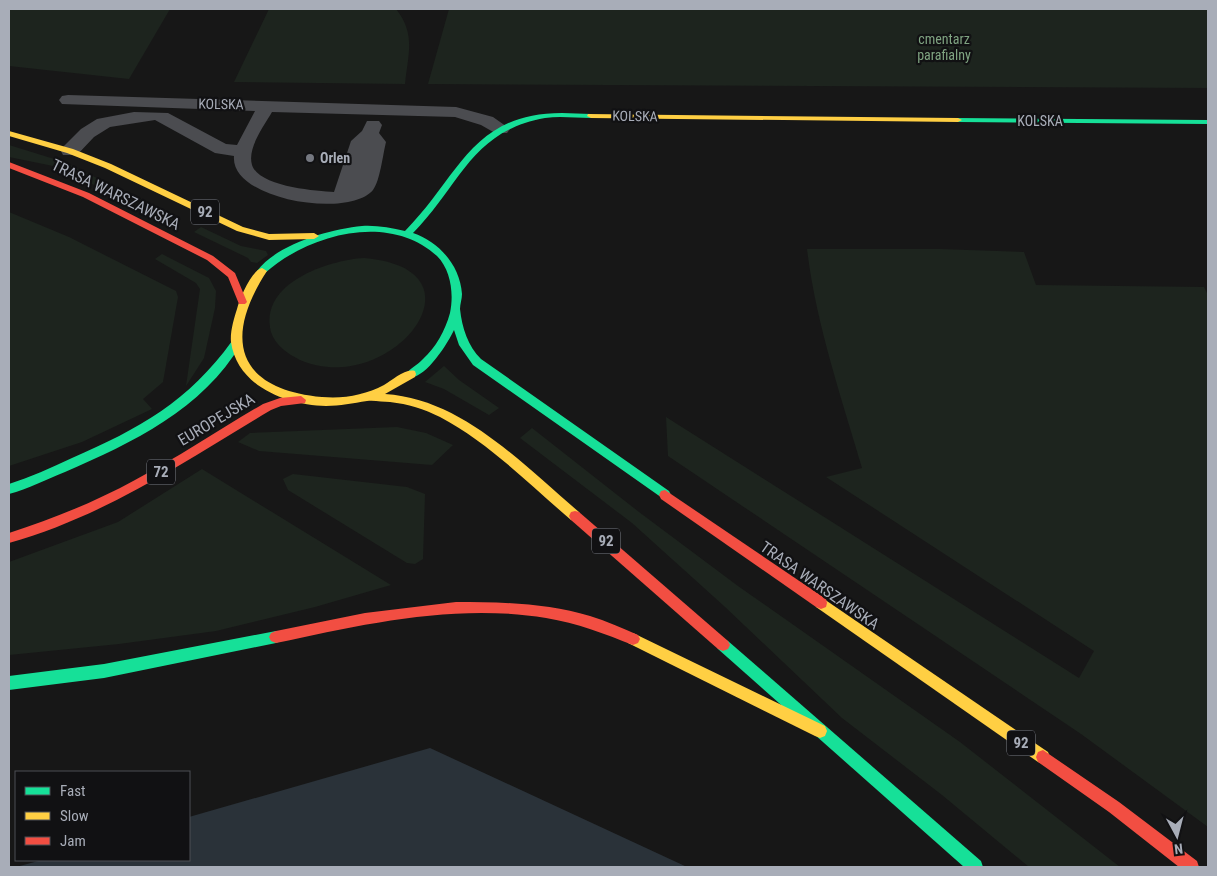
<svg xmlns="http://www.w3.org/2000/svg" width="1217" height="876" viewBox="0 0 1217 876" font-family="'Roboto Condensed',sans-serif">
  <rect width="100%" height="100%" fill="#171717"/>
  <g fill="#1d241e">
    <polygon points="9,9 170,9 129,79 9,66"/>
    <path d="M269,9H396C416,34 408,54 405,84L234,82Z"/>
    <polygon points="449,9 1208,9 1208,88 428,84"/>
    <polygon points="9,145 64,162 179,218 173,221 53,166 9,157"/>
    <polygon points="9,212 69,237 176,291 178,297 163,382 143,399 152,409 82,442 9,466"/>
    <polygon points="201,227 241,246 266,251 268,255 257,263 251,262 248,258 194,232"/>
    <path d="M807,249H940L1024,252L1036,285L1204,287L1208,295V827L1081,734L668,456L666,417L1079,678L1094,651L826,477L862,468C841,396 816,324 807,249Z"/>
    <polygon points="162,254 209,278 216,291 215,308 204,358 186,386 200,289 196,283 155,259"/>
    <path d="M364,258C494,269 390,399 300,360C288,354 275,345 271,332C258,283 329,260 364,258Z"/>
    <polygon points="444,366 459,380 499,408 489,415 444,389 425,382"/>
    <polygon points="397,427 426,433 453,445 432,465 259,451 238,442 250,433"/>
    <polygon points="532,428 639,512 738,586 960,742 1120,867 1029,867 942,795 842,718 724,606 632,523 520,438"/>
    <polygon points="202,469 391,585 315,607 216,631 119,644 9,655 9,562 118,522"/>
    <polygon points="293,474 407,487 425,494 423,559 415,564 407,563 288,490 283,479"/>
  </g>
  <polygon fill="#2a3239" points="430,748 687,867 16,867 42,860 189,860 189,817"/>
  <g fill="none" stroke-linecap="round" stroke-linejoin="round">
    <path fill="#4b4c50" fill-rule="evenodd" d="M68,95L456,107L493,117L510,129L507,133H495L481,125L455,117L272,112C264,126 247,148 252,165C259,187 316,191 334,192L351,141L362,131L367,121H379L382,125L379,133L386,142C383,154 380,181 373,190C349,219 230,200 234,156L215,153L155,120L110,127L94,137L77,155H63L61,151L63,147L81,129L97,119L134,112L168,113L226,144L237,145L255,111L62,104L59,100L62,96Z"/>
    <g fill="#16e098" fill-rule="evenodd">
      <path d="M562,113L591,114L595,116L591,118C576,118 560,116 545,118C471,131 460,186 413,233C439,242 460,265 462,294C462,299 460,304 460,309C462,328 468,346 481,359L669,491L671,495L669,499L665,500L473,365L459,345L454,330C448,343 424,382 407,377L406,374C410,368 418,365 423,359C436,347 445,331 450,313C454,294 451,270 437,256C389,212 309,234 265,273H259L257,271C277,244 330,229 362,226C376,225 391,228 405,231C459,177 471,113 562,113Z"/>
      <polygon points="955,118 1208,120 1208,124 958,122 954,120"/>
      <path d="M236,340L241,344C203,409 132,443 65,472C47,479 28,489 9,494V484C30,477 51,468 72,458C139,429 189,401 232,341Z"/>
      <polygon points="276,631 281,633 283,637 281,641 276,643 104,678 9,690 9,676 104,664"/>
      <polygon points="723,639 728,641 981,861 983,867 964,867 718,649 716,645 718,641"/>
    </g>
    <g fill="#ffcf43" fill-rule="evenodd">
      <polygon points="588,114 958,118 962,120 958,122 591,118 587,116"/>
      <polygon points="9,131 73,149 111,164 243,227 269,234 314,233 319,236 314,239 269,240 237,231 105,168 67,153 9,136"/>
      <path d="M262,268L267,271C223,338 236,389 322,397C344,399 365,395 384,385C393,380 405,368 415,371L416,374L415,377L385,394C463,399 523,465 579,512L581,516L579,520L575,521L571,520C529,484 489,443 440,417C424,409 408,404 390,402C383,402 374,400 367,401C353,403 340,406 326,406C286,405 237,386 231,342C230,332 234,318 237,309C240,298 251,271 262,268Z"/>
      <polygon points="821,597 1048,752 1050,757 1048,762 1043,764 1038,762 816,607 815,603 816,599"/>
      <polygon points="633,633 825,726 827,731 825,736 820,738 815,736 628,643 626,639 628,635"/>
    </g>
    <g fill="#f24e42" fill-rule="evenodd">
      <polygon points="9,162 89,193 213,256 235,273 247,302 245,304 239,304 228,277 207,260 83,197 9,168"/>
      <path d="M301,396L306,400L305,403L281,406L271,410C186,461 105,516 9,543V533C52,519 95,502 135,480C179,457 220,429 263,404L280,398Z"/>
      <polygon points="665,490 826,599 827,603 826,607 821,609 816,607 661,499 659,495 661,491"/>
      <polygon points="575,511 579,512 728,641 730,645 728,649 723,651 718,649 571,520 569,516 571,512"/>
      <path d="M456,602C501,602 547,603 590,616C606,621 622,628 638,635L640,639L638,643L633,645C605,634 577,623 546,618C456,603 364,624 276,643L271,641L269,637L271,633L276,631L365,613Z"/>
      <polygon points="1043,750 1119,802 1197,861 1199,867 1179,867 1109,812 1038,762 1036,757 1038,752"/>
    </g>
  </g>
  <circle fill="#757880" stroke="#111113" stroke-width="2" cx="310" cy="158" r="5"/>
  <g text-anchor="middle" stroke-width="4.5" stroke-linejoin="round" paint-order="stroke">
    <g font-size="14" fill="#7fa381" stroke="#111113">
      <text x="944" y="44">cmentarz<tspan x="944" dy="16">parafialny</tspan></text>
    </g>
    <g font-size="14" fill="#a8adb8" stroke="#111113">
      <text transform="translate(221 104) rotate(1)" y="5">KOLSKA</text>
      <text transform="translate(635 116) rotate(1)" y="5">KOLSKA</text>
      <text x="1040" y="126">KOLSKA</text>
    </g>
    <g font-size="14" font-weight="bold" fill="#a8adb8" stroke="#111113" text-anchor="start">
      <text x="320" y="163">Orlen</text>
    </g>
    <g fill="#111113" stroke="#7b7e86" stroke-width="1">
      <rect x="191" y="199.5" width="28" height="25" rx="4"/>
      <rect x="147" y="459.5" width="28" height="25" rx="4"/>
      <rect x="592" y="528.5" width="28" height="25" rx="4"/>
      <rect x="1007" y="730.5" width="28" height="25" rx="4"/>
    </g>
    <g font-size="15" font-weight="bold" fill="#a8adb8">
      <text x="205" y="217">92</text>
      <text x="161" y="477">72</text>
      <text x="606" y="546">92</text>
      <text x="1021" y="748">92</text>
    </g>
    <g font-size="16" fill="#a8adb8" stroke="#111113">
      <text transform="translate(116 194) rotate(26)" y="6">TRASA WARSZAWSKA</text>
      <text transform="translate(216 419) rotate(-31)" y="6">EUROPEJSKA</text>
      <text transform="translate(820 585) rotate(35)" y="6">TRASA WARSZAWSKA</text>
    </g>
  </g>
  <rect width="1217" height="876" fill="none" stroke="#a8adb8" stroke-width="20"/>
  <rect x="15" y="771" width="175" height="90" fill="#111113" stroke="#4d4f55"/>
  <rect x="25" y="787" width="25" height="8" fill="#16e098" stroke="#4d4f55"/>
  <text x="60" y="796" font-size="15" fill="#a8adb8">Fast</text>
  <rect x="25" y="812" width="25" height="8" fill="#ffcf43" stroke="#4d4f55"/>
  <text x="60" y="821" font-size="15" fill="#a8adb8">Slow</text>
  <rect x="25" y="837" width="25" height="8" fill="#f24e42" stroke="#4d4f55"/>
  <text x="60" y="846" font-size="15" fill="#a8adb8">Jam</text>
  <g transform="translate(1177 836) rotate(173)" stroke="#111113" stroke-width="4" paint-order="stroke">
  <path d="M0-4L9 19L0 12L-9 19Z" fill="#a8adb8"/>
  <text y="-8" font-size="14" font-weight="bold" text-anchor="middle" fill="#a8adb8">N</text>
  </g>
</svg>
